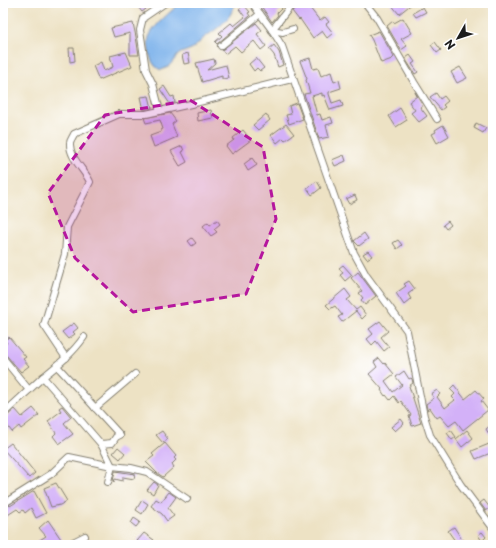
<svg xmlns="http://www.w3.org/2000/svg" width="496" height="548" viewBox="0 0 496 548" font-family="'Playpen Sans',sans-serif">
  <rect width="100%" height="100%" fill="#fff"/>
  <filter id="ink" filterUnits="userSpaceOnUse"><feTurbulence type="fractalNoise" baseFrequency=".025" numOctaves="2"/><feDisplacementMap in="SourceGraphic" scale="8" xChannelSelector="R" yChannelSelector="G"/><feConvolveMatrix kernelMatrix="1 2 1 2 8 2 1 2 1" color-interpolation-filters="sRGB"/></filter>
  <filter id="wash" filterUnits="userSpaceOnUse"><feTurbulence type="fractalNoise" baseFrequency=".012" numOctaves="4" result="noise"/><feDisplacementMap in="SourceGraphic" scale="16" xChannelSelector="R" yChannelSelector="G"/><feGaussianBlur stdDeviation="0.9" result="paint"/><feColorMatrix in="noise" values="0 0 0 0 0 0 0 0 0 0 0 0 0 0 0 0 0 1.4 0 .05"/><feComposite in="paint" operator="in"/></filter>
  <g filter="url(#wash)">
    <rect width="100%" height="100%" fill="#ede2c4"/>
    <path fill="#7db2eb" stroke="#4c6784" d="M181,3H234C233,19 216,29 205,37C200,41 196,47 191,49C187,51 182,52 179,54C173,60 170,68 161,70C156,68 153,64 151,59C149,53 147,44 149,37C153,26 172,10 181,3Z"/>
    <g id="blocks">
      <g fill="#d3b1f8">
        <polygon points="142,3 146,9 142,12 138,7"/>
        <polygon points="259,3 287,3 277,13 278,15 272,22"/>
        <polygon points="302,3 306,3 320,21 325,17 329,22 326,24 333,33 327,38 322,31 313,38 300,19 299,20 292,11"/>
        <polygon points="390,3 413,3 399,14"/>
        <polygon points="244,5 250,12 248,13 250,16 217,44 215,42 222,36 219,33 231,23 234,26 245,17 239,9"/>
        <polygon points="423,7 426,12 416,17 413,13"/>
        <polygon points="403,18 412,33 401,39 407,46 401,50 387,26 393,21 394,23"/>
        <polygon points="133,23 136,37 139,55 130,55 130,33 114,37 111,28"/>
        <polygon points="256,23 262,30 257,34 266,46 261,50 254,41 241,52 235,46 225,54 222,50"/>
        <polygon points="379,31 394,57 392,59 381,63 372,40 369,35"/>
        <polygon points="435,42 441,50 437,53 431,45"/>
        <polygon points="274,45 279,52 283,65 278,67 274,55 269,49"/>
        <polygon points="69,48 74,48 75,61 70,62"/>
        <polygon points="126,52 132,66 99,80 93,66 101,62 104,71 113,67 110,56"/>
        <polygon points="188,53 190,63 184,64 182,55"/>
        <polygon points="410,55 415,62 412,64 418,72 415,74 406,60 406,58"/>
        <polygon points="256,58 264,68 260,71 257,68 254,71 249,64"/>
        <polygon points="310,58 313,69 318,68 321,76 331,72 334,82 339,80 341,88 329,92 329,94 332,103 341,100 343,106 330,110 324,95 322,96 322,93 312,96 317,115 320,114 322,120 331,117 333,123 326,125 329,137 319,139 304,94 310,93 306,80 307,79 300,61"/>
        <polygon points="214,59 215,63 207,70 226,65 229,78 222,79 222,76 202,82 196,63"/>
        <polygon points="460,67 467,78 457,83 451,72"/>
        <polygon points="164,86 171,97 174,96 175,103 170,104 160,89"/>
        <polygon points="415,92 423,105 420,107 427,116 419,122 411,113 415,110 409,102 417,96"/>
        <polygon points="436,93 440,99 444,96 448,101 443,105 445,107 441,110 430,97"/>
        <polygon points="149,96 152,108 144,110 141,97"/>
        <polygon points="297,103 303,119 289,124 286,115 291,114 289,106"/>
        <polygon points="400,108 407,120 396,127 389,116"/>
        <polygon points="211,110 213,118 198,121 197,113"/>
        <polygon points="170,113 176,121 172,124 177,137 154,147 150,136 161,132 161,130 163,129 160,120 146,123 144,118"/>
        <polygon points="266,114 270,120 258,130 253,125"/>
        <polygon points="476,123 486,128 483,133 474,128"/>
        <polygon points="286,124 294,134 285,140 283,138 277,143 271,135"/>
        <polygon points="443,125 449,136 437,143 432,134 436,132 435,130"/>
        <polygon points="243,130 251,140 232,154 226,146 234,140 233,138"/>
        <polygon points="182,146 184,151 182,152 187,162 180,166 171,151"/>
        <polygon points="344,155 346,161 335,166 332,160"/>
        <polygon points="252,158 257,165 248,171 244,164"/>
        <polygon points="317,181 321,188 312,195 307,188"/>
        <polygon points="355,195 357,200 349,204 346,199"/>
        <polygon points="217,220 220,224 214,229 217,232 211,236 203,226 208,222 210,225"/>
        <polygon points="448,221 451,225 446,229 443,225"/>
        <polygon points="364,233 368,239 359,246 354,241"/>
        <polygon points="192,238 196,243 192,246 188,241"/>
        <polygon points="398,240 402,245 397,249 393,243"/>
        <polygon points="368,251 372,256 367,259 363,254"/>
        <polygon points="343,265 352,275 345,281 340,275 343,273 339,268"/>
        <polygon points="358,272 376,296 365,305 361,300 363,298 359,293 362,291 351,278"/>
        <polygon points="409,281 415,289 408,294 411,299 404,305 396,293 406,286 404,284"/>
        <polygon points="345,289 351,297 347,300 356,310 360,307 366,315 362,319 356,311 342,322 338,317 342,315 335,306 330,309 326,305"/>
        <polygon points="380,321 388,331 381,337 389,347 384,351 376,341 372,345 367,339 373,334 369,329"/>
        <polygon points="74,323 78,328 73,332 75,334 68,339 62,332"/>
        <polygon points="9,337 26,357 23,359 29,366 21,372 6,355 3,353 3,346 7,343 5,340"/>
        <polygon points="379,358 384,364 385,363 394,374 385,381 393,392 402,385 396,377 404,371 409,379 411,378 412,379 413,383 409,386 421,423 412,426 409,416 411,415 401,401 399,403 394,396 390,400 386,395 385,396 381,390 382,389 369,374 377,367 374,362"/>
        <polygon points="454,385 465,399 476,390 484,399 481,401 488,410 463,430 456,421 449,426 440,416 437,418 430,408 427,410 426,404 434,398 431,394 437,390 440,394 437,397 445,408 455,400 452,397 455,394 450,389"/>
        <polygon points="62,406 71,417 64,423 73,434 59,444 53,436 56,433 48,421 61,411 59,408"/>
        <polygon points="33,408 39,415 21,429 19,426 12,432 3,420 3,418 6,417 15,409 22,417"/>
        <polygon points="401,419 404,423 395,431 391,427"/>
        <polygon points="491,425 493,431 489,434 486,429"/>
        <polygon points="451,430 456,437 452,440 447,433"/>
        <polygon points="467,430 473,438 462,447 456,439"/>
        <polygon points="162,431 168,439 163,443 156,435"/>
        <polygon points="11,443 35,473 29,478 3,449"/>
        <polygon points="165,443 176,456 174,458 176,460 172,464 174,467 163,477 157,473 146,462 154,456 152,454"/>
        <polygon points="489,444 493,452 476,459 472,451"/>
        <polygon points="118,447 125,453 120,459 113,453"/>
        <polygon points="115,471 135,474 134,479 123,477 123,481 115,479 114,482 113,481"/>
        <polygon points="154,482 158,485 153,494 147,490"/>
        <polygon points="56,483 67,501 60,505 51,507 44,488"/>
        <polygon points="34,491 46,513 36,518 31,508 25,513 23,510 20,512 17,509 3,518 3,509 10,505 10,506"/>
        <polygon points="169,492 176,497 168,508 174,516 167,521 162,514 151,506 156,499 161,502"/>
        <polygon points="142,500 148,504 142,514 136,510"/>
        <polygon points="484,500 490,508 486,511 480,503"/>
        <polygon points="134,518 140,522 136,527 131,523"/>
        <polygon points="48,520 63,542 59,545 32,545 46,536 39,528"/>
        <polygon points="454,527 463,541 458,545 448,531"/>
        <polygon points="482,532 486,537 482,541 478,535"/>
        <polygon points="144,533 154,540 150,545 143,545 137,541"/>
      </g>
    </g>
  </g>
  <g filter="url(#ink)">
    <use href="#blocks" fill-opacity="0" stroke="#847f70" stroke-width="1"/>
    <g fill="none" stroke-linecap="round" stroke-linejoin="round">
      <defs>
        <g id="minor">
          <polyline points="252,3 272,30 282,46 354,253 366,275 407,331 424,416 430,435 461,485 493,528"/>
          <polyline points="365,3 377,18 414,82 437,119"/>
          <polyline points="293,29 283,32 272,30 293,3"/>
          <polyline points="221,46 260,14"/>
          <polyline points="160,111 153,84 146,70 140,30 143,18 165,3"/>
          <path d="M84,337C73,353 58,365 43,377L101,444L112,466L108,482"/>
          <polyline points="3,358 29,390"/>
          <path d="M66,358L44,325L65,254L67,227L90,182C85,170 69,158 70,143C70,140 73,137 74,134L119,114H146L191,104L292,79"/>
          <polyline points="57,366 120,435 116,437 112,443 101,444"/>
          <polyline points="95,408 135,374"/>
          <polyline points="3,414 43,377"/>
          <polyline points="3,504 51,474 69,457 112,466 131,468 147,472 187,499"/>
          <polyline points="67,545 85,536"/>
        </g>
      </defs>
      <use href="#minor" stroke="#847f70" stroke-width="8"/>
      <use href="#minor" stroke="#fff" stroke-width="6"/>
    </g>
  </g>
  <path fill="#b5179e" fill-opacity="0.2" stroke="#b5179e" stroke-width="3" stroke-dasharray="8 5" stroke-linejoin="round" d="M190,100L263,147L276,219L246,294L133,312L75,258L48,193L105,115Z"/>
  <rect width="496" height="548" fill="none" stroke="#fff" stroke-width="16"/>
  <g transform="translate(458 38) rotate(231)" stroke="#ffffff" stroke-width="3" paint-order="stroke">
  <path d="M0-3L7 15L0 10L-7 15Z" fill="#1c1c1c"/>
  <text y="-6" font-size="11" font-weight="bold" text-anchor="middle" fill="#1c1c1c">N</text>
  </g>
</svg>
